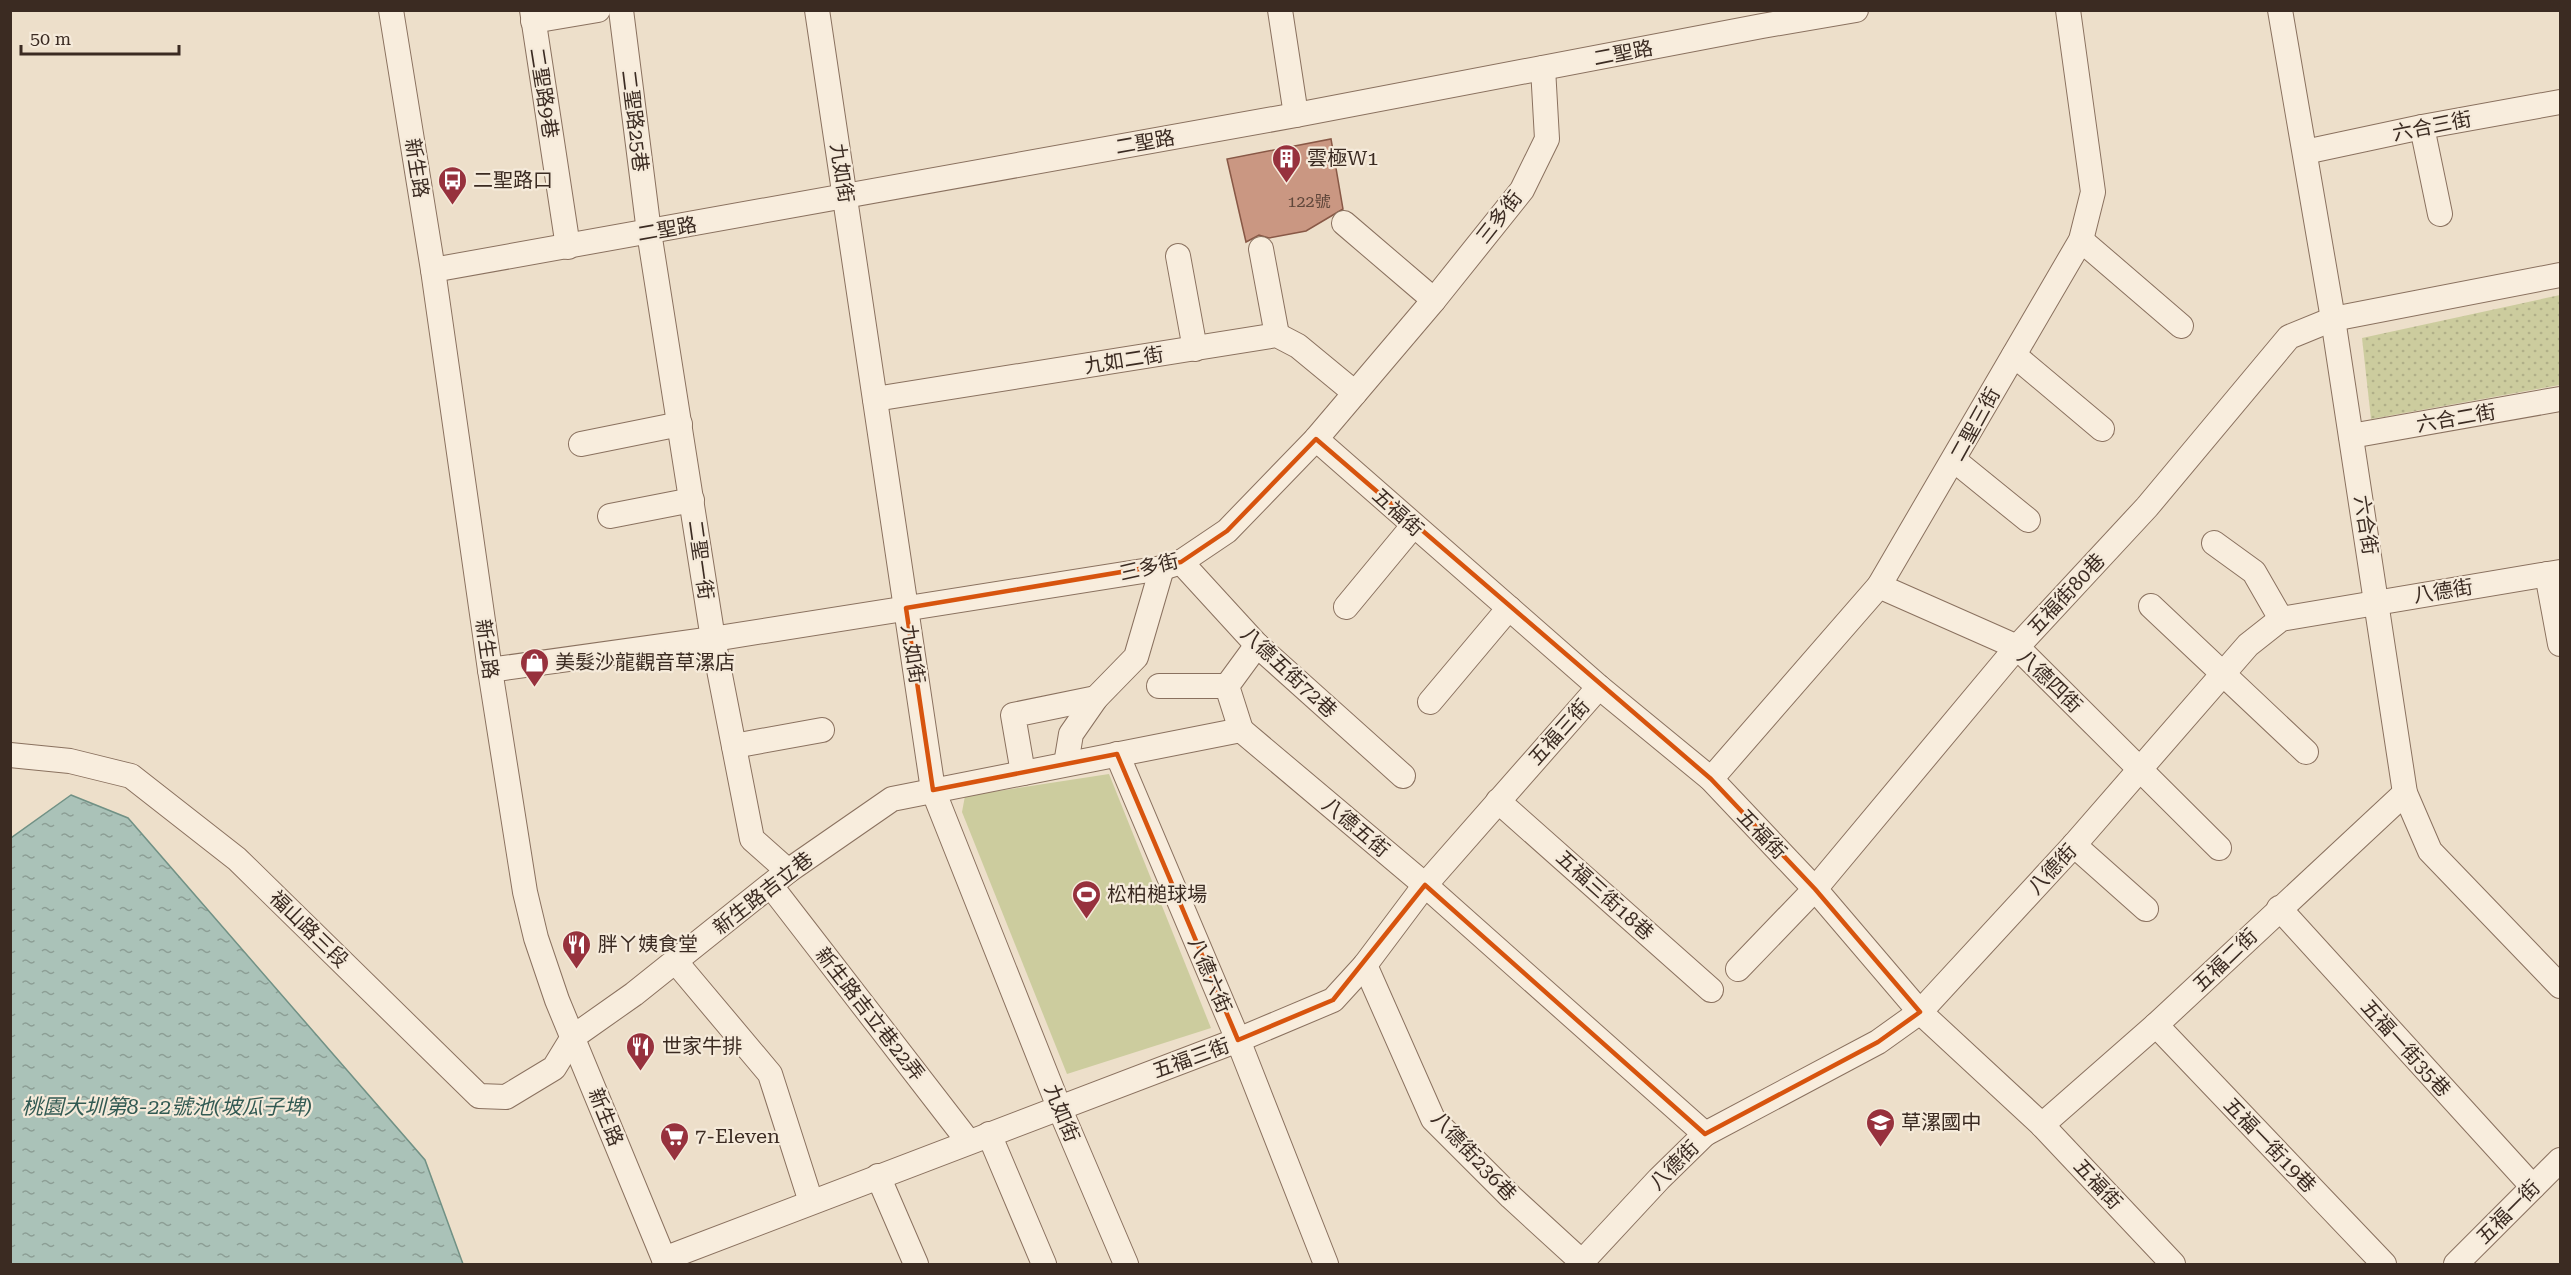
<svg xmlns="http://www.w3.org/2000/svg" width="2571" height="1275" viewBox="0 0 2571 1275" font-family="'Roboto Serif','Noto Sans TC',serif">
  <defs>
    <pattern id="park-dots" width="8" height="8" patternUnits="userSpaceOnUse" patternTransform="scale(1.5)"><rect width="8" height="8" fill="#cccc9e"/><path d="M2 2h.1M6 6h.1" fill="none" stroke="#b0af88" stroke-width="1.8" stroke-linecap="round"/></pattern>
    <pattern id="water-ripples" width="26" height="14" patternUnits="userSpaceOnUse" patternTransform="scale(1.5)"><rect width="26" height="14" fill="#aac2b8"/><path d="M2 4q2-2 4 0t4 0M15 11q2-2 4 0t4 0" fill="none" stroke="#8c9e95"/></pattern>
  </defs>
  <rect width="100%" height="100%" fill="#eddfca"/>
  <polygon fill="url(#park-dots)" points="2560,295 2560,385 2371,419 2362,338"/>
  <polygon fill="#cccc9e" points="1109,774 1211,1028 1067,1074 962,812 965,796"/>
  <polygon fill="url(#water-ripples)" stroke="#719185" stroke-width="1.5" points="71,795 128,818 425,1160 463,1264 11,1264 11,838"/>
  <polygon fill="#ca9782" stroke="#885846" stroke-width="1.5" points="1331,139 1343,209 1306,231 1269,238 1259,235 1246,242 1227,159"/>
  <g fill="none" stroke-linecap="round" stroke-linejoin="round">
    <defs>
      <g id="minor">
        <polyline points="391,10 433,270 490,670 525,892 536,938 557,1000 666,1264"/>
        <polyline points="532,10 568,247"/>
        <polyline points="621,10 649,232 713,639 752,839 788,871"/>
        <polyline points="817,10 933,790 1059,1107 1126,1264"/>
        <polyline points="1280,10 1296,115"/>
        <polyline points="2280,10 2333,319 2405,793 2430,851 2560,986"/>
        <polyline points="533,21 598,10"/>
        <polyline points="2422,127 2440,214"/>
        <polyline points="2305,152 2422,127 2560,102"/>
        <polyline points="1344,223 1434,300"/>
        <polyline points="2081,240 2181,326"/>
        <polyline points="1261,249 1277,335"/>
        <polyline points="1178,256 1195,349"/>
        <polyline points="433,270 1296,115 1762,26 1856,10"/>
        <polyline points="2014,355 2102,429"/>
        <polyline points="875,399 1277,335 1298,346 1355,393"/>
        <polyline points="2351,436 2560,399"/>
        <polyline points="1316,439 1599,687 1711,779 1815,889 1920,1012 2042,1125 2173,1264"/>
        <polyline points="581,444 680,424"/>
        <polyline points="1954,460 2028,520"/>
        <polyline points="610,516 692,500"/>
        <polyline points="2214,543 2254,572 2281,619"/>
        <polyline points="1181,562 1257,645 1403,776"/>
        <polyline points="2547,574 2560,644"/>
        <polyline points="1879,586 2017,647 2219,848"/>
        <polyline points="2151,606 2306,752"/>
        <polyline points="1346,607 1413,526"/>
        <polyline points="490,670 713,639 1162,568 1181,562 1227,531 1316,439 1434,300 1522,190 1547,139 1543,68"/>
        <polyline points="1159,686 1227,686"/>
        <polyline points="1430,702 1509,608"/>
        <polyline points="1241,730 1227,686 1257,645"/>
        <polyline points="734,746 822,730"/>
        <polyline points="1117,754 1238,1040 1326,1264"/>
        <polyline points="10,755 70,761 131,776 237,859 479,1096 506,1097 554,1068 573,1037 634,994 788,871 892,799 1241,730 1425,885 1705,1134"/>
        <polyline points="1066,764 1071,734 1096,698 1136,657 1162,568"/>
        <polyline points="1023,773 1013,715 1096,698"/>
        <polyline points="1711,779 1879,586 2081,240 2093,192 2068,10"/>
        <polyline points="1498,801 1711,990"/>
        <polyline points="2074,845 2146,909"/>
        <polyline points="771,886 968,1141"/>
        <polyline points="2279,908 2533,1187"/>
        <polyline points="675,961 770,1074 811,1202"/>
        <polyline points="1365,965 1433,1119 1511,1197 1582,1262"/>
        <polyline points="1738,969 1815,889 2017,647 2147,507 2289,337 2333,319 2560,275"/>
        <polyline points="2156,1025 2384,1264"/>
        <polyline points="2042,1125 2156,1025 2405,793"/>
        <polyline points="989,1134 1044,1264"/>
        <polyline points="878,1176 916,1264"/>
        <polyline points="664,1259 1238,1040 1333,1000 1365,965 1425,885 1599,687"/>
        <polyline points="1580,1264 1659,1179 1705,1134 1878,1042 1920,1012 2074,845 2248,645 2281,619 2560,572"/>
        <polyline points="2456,1264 2560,1160"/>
      </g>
    </defs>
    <use href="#minor" stroke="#8a715f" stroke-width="26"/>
    <use href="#minor" stroke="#f8eddd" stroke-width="24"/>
  </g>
  <path fill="none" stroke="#d7540e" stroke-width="4.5" stroke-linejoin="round" d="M1316,439L1711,779L1815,889L1920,1012L1878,1042L1705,1134L1425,885L1333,1000L1238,1040L1117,754L933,790L906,608L1181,562L1227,531Z"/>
  <defs>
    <symbol id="building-pin" viewBox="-11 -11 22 30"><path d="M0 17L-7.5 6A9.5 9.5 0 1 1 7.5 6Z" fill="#97313d" stroke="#f5eada"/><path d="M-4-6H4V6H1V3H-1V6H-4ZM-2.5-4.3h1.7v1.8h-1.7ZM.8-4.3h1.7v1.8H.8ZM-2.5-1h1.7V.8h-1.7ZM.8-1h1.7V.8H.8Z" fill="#fff"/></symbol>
    <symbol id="bus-pin" viewBox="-11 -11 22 30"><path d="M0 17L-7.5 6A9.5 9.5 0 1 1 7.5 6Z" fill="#97313d" stroke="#f5eada"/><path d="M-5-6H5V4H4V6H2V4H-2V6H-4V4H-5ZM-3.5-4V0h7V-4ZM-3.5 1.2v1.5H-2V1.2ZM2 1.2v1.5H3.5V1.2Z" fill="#fff"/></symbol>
    <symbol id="shop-pin" viewBox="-11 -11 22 30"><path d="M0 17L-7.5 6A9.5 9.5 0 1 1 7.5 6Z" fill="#97313d" stroke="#f5eada"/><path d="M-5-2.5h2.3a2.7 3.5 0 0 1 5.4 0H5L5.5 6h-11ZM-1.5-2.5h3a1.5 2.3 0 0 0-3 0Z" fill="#fff"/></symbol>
    <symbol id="stadium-pin" viewBox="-11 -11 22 30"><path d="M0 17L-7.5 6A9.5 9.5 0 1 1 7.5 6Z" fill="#97313d" stroke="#f5eada"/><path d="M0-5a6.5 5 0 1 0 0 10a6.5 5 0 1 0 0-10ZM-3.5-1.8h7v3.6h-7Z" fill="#fff"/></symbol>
    <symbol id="restaurant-pin" viewBox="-11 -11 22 30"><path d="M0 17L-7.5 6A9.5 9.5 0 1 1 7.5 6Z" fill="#97313d" stroke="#f5eada"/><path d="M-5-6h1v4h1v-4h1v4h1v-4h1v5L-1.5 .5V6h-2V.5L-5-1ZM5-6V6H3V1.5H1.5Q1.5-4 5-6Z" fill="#fff"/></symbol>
    <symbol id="school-pin" viewBox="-11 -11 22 30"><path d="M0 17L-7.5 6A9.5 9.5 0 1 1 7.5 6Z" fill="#97313d" stroke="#f5eada"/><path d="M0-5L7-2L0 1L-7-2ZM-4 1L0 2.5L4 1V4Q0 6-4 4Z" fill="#fff"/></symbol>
    <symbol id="supermarket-pin" viewBox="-11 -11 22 30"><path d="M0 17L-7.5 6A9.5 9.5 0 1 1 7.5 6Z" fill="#97313d" stroke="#f5eada"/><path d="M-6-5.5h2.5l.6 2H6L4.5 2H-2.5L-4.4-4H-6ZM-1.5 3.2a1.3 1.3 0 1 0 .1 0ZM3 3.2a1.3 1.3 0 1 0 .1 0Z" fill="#fff"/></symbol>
  </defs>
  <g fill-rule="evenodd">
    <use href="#building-pin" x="1270" y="142" width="33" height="45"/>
    <use href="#bus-pin" x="436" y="164" width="33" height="45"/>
    <use href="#shop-pin" x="518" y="646" width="33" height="45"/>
    <use href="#stadium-pin" x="1070" y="878" width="33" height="45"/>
    <use href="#restaurant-pin" x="560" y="928" width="33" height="45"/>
    <use href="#restaurant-pin" x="624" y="1030" width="33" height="45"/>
    <use href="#school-pin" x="1864" y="1106" width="33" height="45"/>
    <use href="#supermarket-pin" x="658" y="1120" width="33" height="45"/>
  </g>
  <g text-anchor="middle" stroke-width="4.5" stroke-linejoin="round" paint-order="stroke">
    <g font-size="16" fill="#5f463a">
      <text x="1309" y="207">122號</text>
    </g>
    <g font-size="20" fill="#3b2b22" stroke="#f5eada">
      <text transform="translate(1623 53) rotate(-11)" y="7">二聖路</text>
      <text transform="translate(544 93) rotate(81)" y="7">二聖路9巷</text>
      <text transform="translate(635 121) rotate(83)" y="7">二聖路25巷</text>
      <text transform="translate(2432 126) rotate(-11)" y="7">六合三街</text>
      <text transform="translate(1145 142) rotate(-10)" y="7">二聖路</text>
      <text transform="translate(417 168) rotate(81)" y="7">新生路</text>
      <text transform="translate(842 173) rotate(81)" y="7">九如街</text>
      <text transform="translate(1499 217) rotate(-52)" y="7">三多街</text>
      <text transform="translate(667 229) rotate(-10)" y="7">二聖路</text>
      <text transform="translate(1124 360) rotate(-9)" y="7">九如二街</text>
      <text transform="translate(2456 418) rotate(-10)" y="7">六合二街</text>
      <text transform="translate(1975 424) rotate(-61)" y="7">二聖三街</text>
      <text transform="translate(1398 512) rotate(42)" y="7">五福街</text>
      <text transform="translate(2366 525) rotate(81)" y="7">六合街</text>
      <text transform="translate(701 560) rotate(82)" y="7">二聖一街</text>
      <text transform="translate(1149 567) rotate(-13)" y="7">三多街</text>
      <text transform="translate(2443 591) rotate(-9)" y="7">八德街</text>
      <text transform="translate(2066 594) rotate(-47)" y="7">五福街80巷</text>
      <text transform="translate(487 649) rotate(82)" y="7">新生路</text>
      <text transform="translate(913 654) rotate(81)" y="7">九如街</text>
      <text transform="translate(1289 672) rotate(43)" y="7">八德五街72巷</text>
      <text transform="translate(2050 681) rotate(44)" y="7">八德四街</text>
      <text transform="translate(1559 732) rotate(-48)" y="7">五福三街</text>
      <text transform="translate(1356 827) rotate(40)" y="7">八德五街</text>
      <text transform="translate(1762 834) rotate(46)" y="7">五福街</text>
      <text transform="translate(2052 869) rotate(-47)" y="7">八德街</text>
      <text transform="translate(763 893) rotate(-38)" y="7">新生路吉立巷</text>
      <text transform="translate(1605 895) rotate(42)" y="7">五福三街18巷</text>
      <text transform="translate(309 929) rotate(44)" y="7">福山路三段</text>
      <text transform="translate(2225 960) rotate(-44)" y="7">五福二街</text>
      <text transform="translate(1210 975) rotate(67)" y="7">八德六街</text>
      <text transform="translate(870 1014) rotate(52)" y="7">新生路吉立巷22弄</text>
      <text transform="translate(2406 1048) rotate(48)" y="7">五福一街35巷</text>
      <text transform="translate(1191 1058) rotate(-20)" y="7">五福三街</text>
      <text transform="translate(1062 1113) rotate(68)" y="7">九如街</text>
      <text transform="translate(606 1117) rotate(68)" y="7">新生路</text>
      <text transform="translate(2270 1145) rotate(46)" y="7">五福一街19巷</text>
      <text transform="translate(1474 1156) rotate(47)" y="7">八德街236巷</text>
      <text transform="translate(1674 1165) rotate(-45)" y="7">八德街</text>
      <text transform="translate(2098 1184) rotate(47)" y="7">五福街</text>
      <text transform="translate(2508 1212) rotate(-45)" y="7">五福一街</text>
    </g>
    <g font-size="20" fill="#3b2b22" stroke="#f5eada" text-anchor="start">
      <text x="1307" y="165">雲極W1</text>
      <text x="473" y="187">二聖路口</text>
      <text x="555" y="669">美髮沙龍觀音草漯店</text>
      <text x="1107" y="901">松柏槌球場</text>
      <text x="598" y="951">胖ㄚ姨食堂</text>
      <text x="662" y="1053">世家牛排</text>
      <text x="1901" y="1129">草漯國中</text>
      <text x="695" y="1143">7-Eleven</text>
    </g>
    <g font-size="21" font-style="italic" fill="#325a53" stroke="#f5eada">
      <text x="167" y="1114">桃園大圳第8-22號池(坡瓜子埤)</text>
    </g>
  </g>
  <rect width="2571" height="1275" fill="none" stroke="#3b2b22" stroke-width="24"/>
  <path d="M21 45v9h158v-9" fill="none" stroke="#3b2b22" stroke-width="3"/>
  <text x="30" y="45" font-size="18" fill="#3b2b22" stroke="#f5eada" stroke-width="4.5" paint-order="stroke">50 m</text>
</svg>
